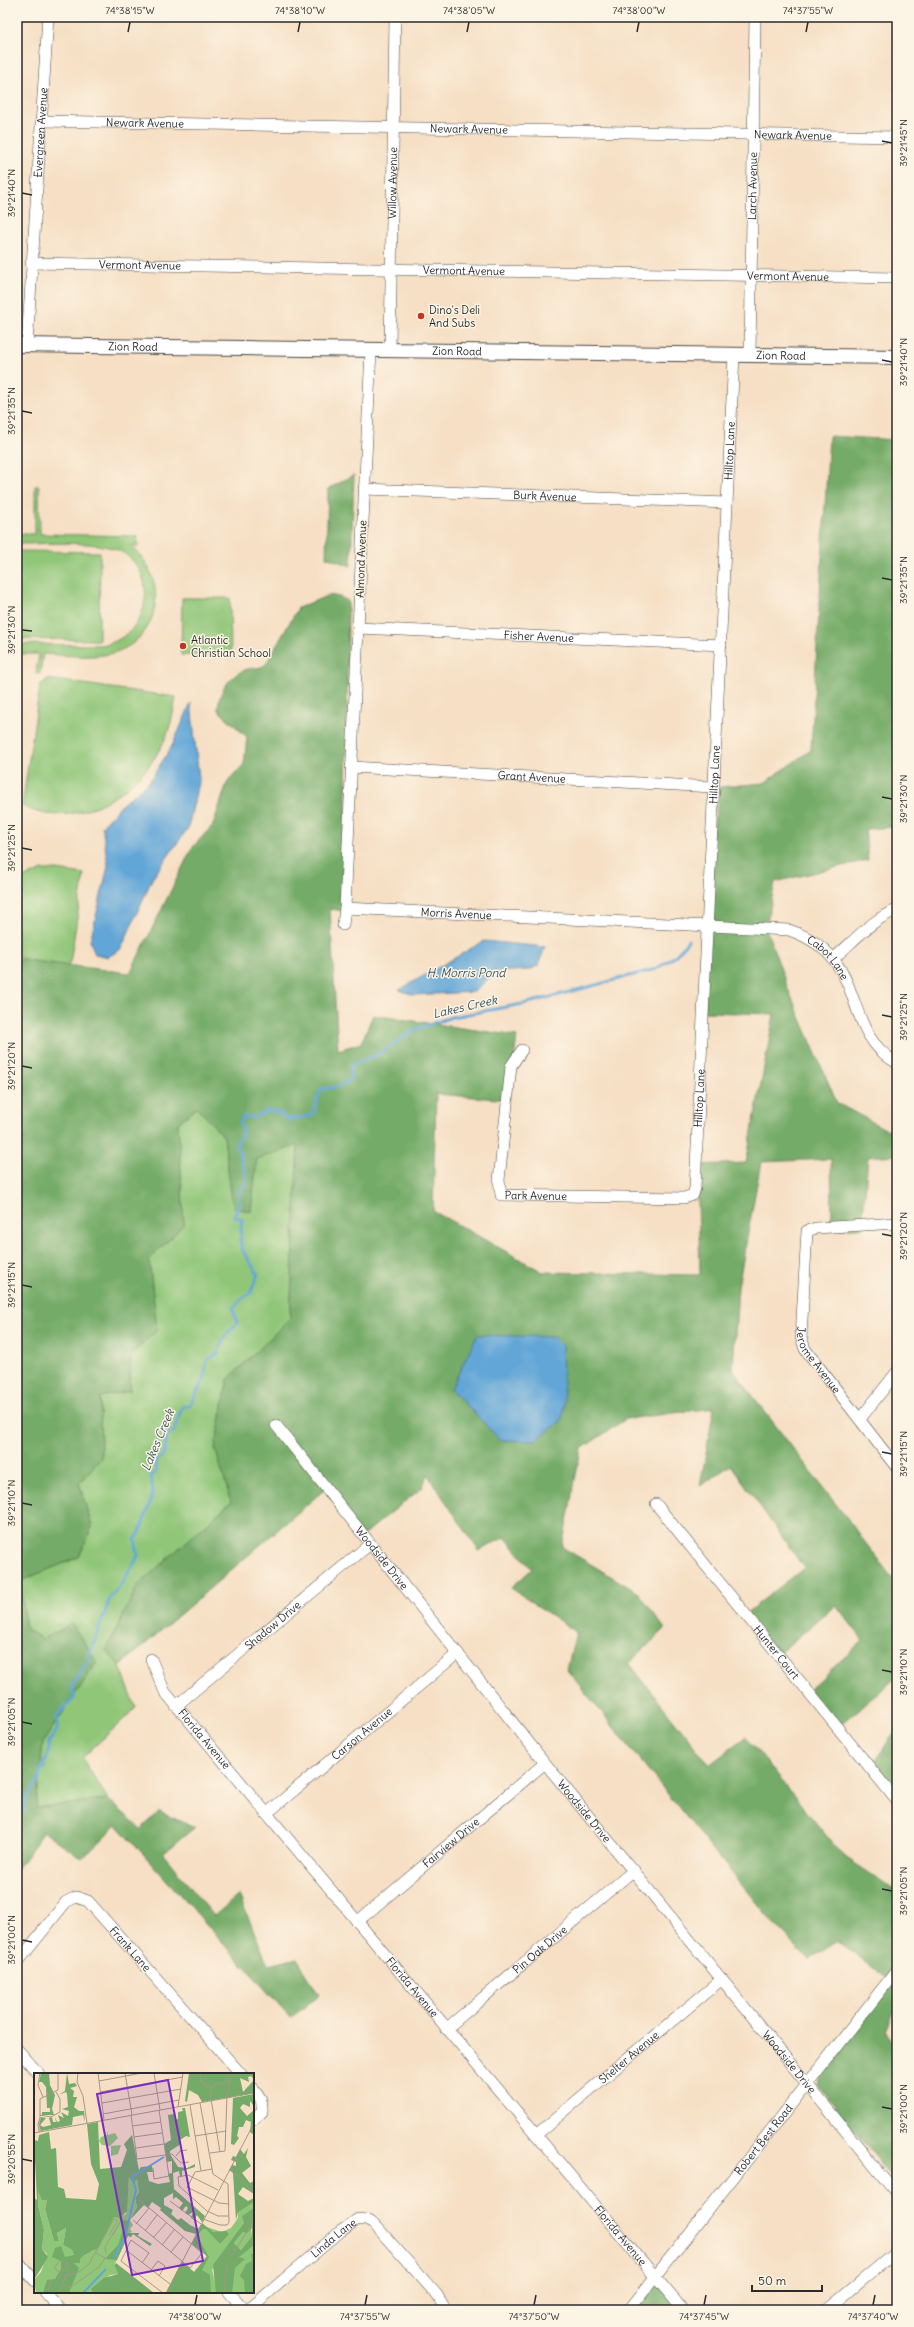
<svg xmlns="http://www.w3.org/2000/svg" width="914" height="2327" viewBox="0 0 914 2327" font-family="Delius,sans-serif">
  <rect width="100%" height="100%" fill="#fcf5e5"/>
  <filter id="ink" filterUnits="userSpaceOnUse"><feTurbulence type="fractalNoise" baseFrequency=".025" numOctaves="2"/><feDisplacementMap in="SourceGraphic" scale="8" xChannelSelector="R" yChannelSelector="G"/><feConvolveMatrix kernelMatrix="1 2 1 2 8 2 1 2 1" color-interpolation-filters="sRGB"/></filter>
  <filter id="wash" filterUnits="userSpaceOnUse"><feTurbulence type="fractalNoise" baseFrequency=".012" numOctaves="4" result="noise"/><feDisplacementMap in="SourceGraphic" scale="16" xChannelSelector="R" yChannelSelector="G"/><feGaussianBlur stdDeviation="0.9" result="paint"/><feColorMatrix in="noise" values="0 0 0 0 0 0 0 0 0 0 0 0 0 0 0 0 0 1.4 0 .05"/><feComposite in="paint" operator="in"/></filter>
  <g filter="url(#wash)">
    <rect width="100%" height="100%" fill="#f6dfc4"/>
    <g fill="#90c678" stroke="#5e7852">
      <path d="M35,486H39L40,534L137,536L138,546H131C169,578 163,638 113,653C91,659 65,655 43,654L40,674L36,673L39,654H17V644L100,645C148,640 163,575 120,551C99,540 42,544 17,544V534H35Z"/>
      <polygon points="17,551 100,552 99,640 17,639"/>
      <polygon points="182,598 230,598 231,657 181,655"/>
      <path d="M48,679L176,697C173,714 170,732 161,747C137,793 73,833 22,806L40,685Z"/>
      <polygon points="43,870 57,870 84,874 70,963 63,968 17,957 17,880"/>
      <polygon points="197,1107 224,1137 233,1208 251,1211 256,1159 298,1145 290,1319 228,1380 215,1448 232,1502 138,1585 106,1650 120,1666 136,1708 82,1758 108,1799 36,1808 43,1742 97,1662 42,1639 26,1629 20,1581 79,1557 92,1527 79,1483 101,1458 100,1397 130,1391 131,1354 157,1330 149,1260 184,1224 178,1123"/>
    </g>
    <g fill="#74ab68" stroke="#506b4a">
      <path d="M829,436L897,440V827L865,829L868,860L775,882L766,928L788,989L837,1103L887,1130H897V1155L868,1157L862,1228L832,1229L831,1159L761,1162L738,1287L733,1370L897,1584V1677L837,1728L808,1691L863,1640L836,1605L777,1655L745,1614L804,1568L731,1465L700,1486L714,1408L626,1419L581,1449L562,1547L639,1593L665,1629L629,1663L709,1765L746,1737L842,1855L897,1891V2005L886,2031L897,2051V2184L818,2085L819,2078L893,1983L838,1941L809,1960L766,1915L567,1670L576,1632L511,1588L532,1569L505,1537L479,1551L427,1474L423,1487L362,1536L324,1490L120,1666L106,1650L138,1585L231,1502L215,1448L228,1379L290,1319L298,1145L257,1159L251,1211L233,1208L224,1137L197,1107L178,1123L184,1224L149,1260L157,1330L131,1354L130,1391L100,1397L101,1458L79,1483L92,1527L79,1557L20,1581L26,1629L42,1639L72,1624L97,1662L43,1742L36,1808L108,1799L141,1829L159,1812L195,1827L163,1854L214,1916L239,1895L268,1965L297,1958L319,1995L291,2018L117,1825L82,1859L44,1832L17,1869V959L130,973L192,848L213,825L227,783L244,764L247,737L218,710C218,692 230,674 248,669C255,667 261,669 266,664L298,608L329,595L340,597L348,601L345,911L330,909L338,1050L361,1043L373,1015L517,1036L509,1100L436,1094L433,1211L543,1272L700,1275L697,1165L746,1163L774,1014L703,1012L712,837L720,787L764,783L811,750Z"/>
      <polygon points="354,475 351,566 326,557 328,489"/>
      <polygon points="897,1728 897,1800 870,1769"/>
      <polygon points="657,2280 679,2310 633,2310"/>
    </g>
    <g fill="#62a6d7" stroke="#466881">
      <polygon points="191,703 199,779 188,828 152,879 121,949 108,957 95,954 90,941 108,866 102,826 122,804 149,782 172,746"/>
      <polygon points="484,941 545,947 538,966 529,970 495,972 474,992 414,995 399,990"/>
      <polygon points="477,1335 553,1337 562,1346 564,1411 560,1422 535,1441 500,1440 451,1389"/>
    </g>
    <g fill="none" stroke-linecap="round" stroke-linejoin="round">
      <path stroke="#62a6d7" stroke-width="3" d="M17,1814L25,1810L23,1805L39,1779L41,1769L45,1768L43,1764L49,1752V1741C58,1730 58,1731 57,1716L75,1697L72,1686L86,1664L110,1598L121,1585L136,1560L138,1555L135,1539C142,1533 141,1528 144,1520C150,1505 155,1493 151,1476L156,1472L157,1461L164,1454L167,1436L174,1431L182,1407L190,1405L204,1379L207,1360L218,1354L224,1337L237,1323L233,1308L245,1296L250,1294L258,1274C241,1247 238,1253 242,1219L234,1216L239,1206V1191L245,1184L247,1178L236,1143C242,1136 244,1132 240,1123L243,1117H257L268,1110L280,1113L287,1120L313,1115L321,1089L337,1087L350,1080L351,1065L379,1054L414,1030L452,1017L528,1003L656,969C669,961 680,954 688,940"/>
    </g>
  </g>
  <g filter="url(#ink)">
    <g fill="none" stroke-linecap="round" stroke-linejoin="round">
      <defs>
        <g id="minor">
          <path id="s1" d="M41,121L897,137"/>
          <path id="s2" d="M31,263L897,278"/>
          <path id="s3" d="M27,345L48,17"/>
          <path id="s4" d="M371,350L345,908L789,930C871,958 838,1029 897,1063"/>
          <path id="s5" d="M390,350L395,17"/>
          <path id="s6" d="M750,355L755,17"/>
          <path id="s7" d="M364,489L727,503"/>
          <path id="s8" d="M358,628L721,645"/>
          <path id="s9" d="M351,767L713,787"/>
          <polyline points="343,925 345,908"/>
          <path d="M834,958C853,942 873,918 897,910"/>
          <path id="s10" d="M522,1050L511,1066L499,1180L501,1195L684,1198L693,1195L695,1188L734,355"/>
          <path id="s11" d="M897,1223L816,1228L807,1231L801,1337L805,1349L897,1468"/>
          <polyline points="860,1419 897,1372"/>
          <path id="s12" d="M276,1425L545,1763L897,2194"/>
          <path id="s13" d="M656,1504L897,1801"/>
          <path id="s14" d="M151,1659L165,1692L683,2310"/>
          <path id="s15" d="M176,1706L370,1544"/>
          <path id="s16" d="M266,1814L458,1653"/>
          <path id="s17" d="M357,1922L545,1763"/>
          <path id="s18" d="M17,1963L66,1902L76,1897L88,1901L241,2074"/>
          <path id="s19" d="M446,2029L634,1870"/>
          <polyline points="17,2049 39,2074"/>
          <path d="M253,2088C260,2096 263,2101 262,2112L253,2120"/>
          <path id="s20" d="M536,2135L722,1979"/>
          <polyline points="17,2260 35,2281"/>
          <polyline points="45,2292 61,2310"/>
          <polyline points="229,2292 245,2310"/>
          <path id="s21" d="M248,2310L341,2231L358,2219L366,2220L375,2225L437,2295L446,2310"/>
          <path id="s22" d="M629,2310L897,1970"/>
          <polyline points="827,2310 897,2251"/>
        </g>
        <g id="tertiary">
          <path id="s23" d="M17,345L897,357"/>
        </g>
      </defs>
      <use href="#minor" stroke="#494642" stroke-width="12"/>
      <use href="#tertiary" stroke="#494642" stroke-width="16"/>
      <use href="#minor" stroke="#fff" stroke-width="11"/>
      <use href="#tertiary" stroke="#fff" stroke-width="14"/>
    </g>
  </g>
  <path fill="none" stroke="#2b2b2b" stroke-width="1.5" d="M128,32L130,22M298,32L300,22M467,32L469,22M637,32L639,22M806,32L808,22M882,141L892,143M22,193L32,195M882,360L892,362M22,411L32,413M882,578L892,580M22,630L32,631M882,797L892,799M22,848L32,850M882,1015L892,1017M22,1066L32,1068M882,1234L892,1236M22,1285L32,1287M882,1452L892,1454M22,1503L32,1505M882,1670L892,1672M22,1722L32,1724M882,1889L892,1891M22,1940L32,1942M882,2107L892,2109M22,2159L32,2161M195,2305L197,2295M365,2305L367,2295M534,2305L536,2295M704,2305L706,2295M873,2305L875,2295"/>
  <g fill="#c8321e" stroke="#fcf5e5" stroke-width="1.5">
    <circle cx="421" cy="316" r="4"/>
    <circle cx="183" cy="646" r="4"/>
  </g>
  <g text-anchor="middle" stroke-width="3" stroke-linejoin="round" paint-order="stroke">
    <g font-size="11" fill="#2b2b2b" stroke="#fcf5e5">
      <text dy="4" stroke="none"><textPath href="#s1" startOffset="104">Newark Avenue</textPath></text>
      <text dy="4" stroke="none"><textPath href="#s1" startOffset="428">Newark Avenue</textPath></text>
      <text dy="4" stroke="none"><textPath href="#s3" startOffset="213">Evergreen Avenue</textPath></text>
      <text dy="4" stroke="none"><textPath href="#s1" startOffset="752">Newark Avenue</textPath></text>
      <text dy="4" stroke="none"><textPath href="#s5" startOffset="167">Willow Avenue</textPath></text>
      <text dy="4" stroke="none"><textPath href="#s6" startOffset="169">Larch Avenue</textPath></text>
      <text dy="4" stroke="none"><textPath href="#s2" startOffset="109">Vermont Avenue</textPath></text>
      <text dy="4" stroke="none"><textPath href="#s2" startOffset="433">Vermont Avenue</textPath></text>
      <text dy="4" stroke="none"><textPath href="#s2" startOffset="757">Vermont Avenue</textPath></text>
      <text dy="4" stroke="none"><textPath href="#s23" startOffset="116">Zion Road</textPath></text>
      <text dy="4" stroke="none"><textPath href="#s23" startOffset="440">Zion Road</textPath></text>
      <text dy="4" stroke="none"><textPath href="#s23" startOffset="764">Zion Road</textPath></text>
      <text dy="4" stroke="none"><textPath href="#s10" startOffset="1087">Hilltop Lane</textPath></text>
      <text dy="4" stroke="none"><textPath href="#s7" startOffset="181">Burk Avenue</textPath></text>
      <text transform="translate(361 559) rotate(-88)" y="4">Almond Avenue</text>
      <text dy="4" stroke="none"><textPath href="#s8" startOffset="181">Fisher Avenue</textPath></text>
      <text dy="4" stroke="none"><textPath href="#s10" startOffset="763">Hilltop Lane</textPath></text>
      <text dy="4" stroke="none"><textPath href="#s9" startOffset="181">Grant Avenue</textPath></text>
      <text dy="4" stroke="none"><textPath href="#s4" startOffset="670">Morris Avenue</textPath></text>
      <text dy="4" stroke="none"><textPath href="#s4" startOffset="1052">Cabot Lane</textPath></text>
      <text dy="4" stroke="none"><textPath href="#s10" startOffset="439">Hilltop Lane</textPath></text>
      <text dy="4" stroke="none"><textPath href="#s10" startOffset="184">Park Avenue</textPath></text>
      <text dy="4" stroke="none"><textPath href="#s11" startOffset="225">Jerome Avenue</textPath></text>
      <text dy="4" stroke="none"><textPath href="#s12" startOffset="170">Woodside Drive</textPath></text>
      <text dy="4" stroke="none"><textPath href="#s15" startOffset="126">Shadow Drive</textPath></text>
      <text dy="4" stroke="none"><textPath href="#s13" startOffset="191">Hunter Court</textPath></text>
      <text dy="4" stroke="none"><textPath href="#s16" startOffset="125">Carson Avenue</textPath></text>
      <text dy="4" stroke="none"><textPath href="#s14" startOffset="97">Florida Avenue</textPath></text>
      <text dy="4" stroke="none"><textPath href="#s12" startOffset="494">Woodside Drive</textPath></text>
      <text dy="4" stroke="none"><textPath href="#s17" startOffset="123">Fairview Drive</textPath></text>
      <text dy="4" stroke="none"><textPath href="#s18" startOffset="166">Frank Lane</textPath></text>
      <text dy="4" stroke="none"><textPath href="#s19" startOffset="123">Pin Oak Drive</textPath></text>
      <text dy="4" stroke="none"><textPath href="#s14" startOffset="421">Florida Avenue</textPath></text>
      <text dy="4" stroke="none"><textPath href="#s20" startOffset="121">Shelter Avenue</textPath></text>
      <text dy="4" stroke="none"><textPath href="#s12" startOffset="818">Woodside Drive</textPath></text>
      <text dy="4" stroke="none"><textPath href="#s22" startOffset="217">Robert Best Road</textPath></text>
      <text dy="4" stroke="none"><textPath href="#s14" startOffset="745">Florida Avenue</textPath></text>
      <text dy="4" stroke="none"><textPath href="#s21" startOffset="112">Linda Lane</textPath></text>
    </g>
    <g font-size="11" fill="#2b2b2b" stroke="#fcf5e5" text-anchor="start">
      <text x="429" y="314">Dino's Deli<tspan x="429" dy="13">And Subs</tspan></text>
      <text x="191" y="644">Atlantic<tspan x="191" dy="13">Christian School</tspan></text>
    </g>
    <g font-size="12" font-style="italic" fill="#3e5667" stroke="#fcf5e5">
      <text x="466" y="977">H. Morris Pond</text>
      <text transform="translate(465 1007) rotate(-13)" y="4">Lakes Creek</text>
      <text transform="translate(158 1440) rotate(-67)" y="4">Lakes Creek</text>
    </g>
  </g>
  <g transform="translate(34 2073)">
    <rect width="220" height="220" fill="#f6dfc4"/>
    <path d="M73,58L74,62L81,60L84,65L76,73L68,72L65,68L67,64L73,62ZM87,72L84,81L77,83V73ZM95,104L99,111L103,105L105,119L101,125L103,134L96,147L99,152L96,156L98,159L93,161L88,143L92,141ZM3,117L13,127L11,136L20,168H25L23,160L32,155L29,172L38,177L40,182L59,178L79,143L87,145L90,150L89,163L79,184L83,187L80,192L84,201L76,202L58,216L59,220H2L0,207L7,199L13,181L8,176L10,157L4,132ZM220,126V136L178,197L184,220H168L167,193L173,183L158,170L167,152L188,159L197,155L204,145V135ZM217,155L218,163L207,177L200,170L209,159ZM220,169V188L213,220H197L200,196L206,182Z" fill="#90c678"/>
    <path d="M7,0H15L16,12L21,22L18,36L20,42H8V39H16V35H13L12,14L8,9H5ZM33,0L35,11L41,10L43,13L36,15L40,18L39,24H43L40,34L45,38H50L51,49L49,42L39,44L38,52L7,58L5,52L7,44L12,45L6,52L9,54L17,52L15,45L18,44L19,49H22L21,44L23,49L26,48L24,42L30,45L27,39L34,43L35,38L28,36L34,34L33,21L32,19L25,22L31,18ZM155,0H220V6L217,3L214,4L215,9L206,5L209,19L220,7V20L168,29L164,22L155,17L153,29L151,28ZM220,21L219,32L216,28V34L209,31L206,35L213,43L220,37V62L216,59L217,49L212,47L209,54H205L203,63L205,65L200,72L197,71L199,25ZM148,35H151L156,64L152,63L146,67L147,71L136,78V81L144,94L153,95L161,91V94L148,98V103L146,104L145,98L139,100L140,116L171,143L168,149L163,142L160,147L157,145L159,139L154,142L151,140L154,135L152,133L148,138L145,135L149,130L142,124L139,126V120L130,125V132L139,137L137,141L144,147L147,145L156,152L164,156L168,150L179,159L192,158L195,161L186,171L172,156H169L163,163L175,184L168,197L176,202L177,220H132L148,188L160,199L173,183L158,171L162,161L151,158L126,137L127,135L118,129L114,135L110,132L96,147L103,134L101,125L105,119L103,106L99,111L95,104L93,138L88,143L89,147L95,148L93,160H105L104,163L118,171L116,173L99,161L97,164L94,163L83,187L71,186L84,172L89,156L85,145L80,144L64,175L50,182L46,186V190H40L45,195L35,220H9L13,207L21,206L27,196V188L18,184L21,175L27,173L31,184L40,182L38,177L29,172L32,155L23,160L25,168H20L11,136L13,127H8L4,118V132L10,157L8,176L14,184L0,207V125L3,127L0,67L4,68L5,62L15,59L17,76L22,75L24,114L30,116L32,125L62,127L65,111L57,91L53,51L64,49L66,96L87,94L93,77L90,71L98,62L105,97L107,94L118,93L119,99H113L115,108L124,111L136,109L134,101L138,100V88L133,89L130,71L137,67L134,42L140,41L141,47L144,46V39L149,38ZM214,75L212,84L217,93L208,100L216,110L220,108V121L209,114L204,121L214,128L220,125V129L204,139L202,147L199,100L195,97L198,92L202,93V89L197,87L199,83L202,84L206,76L210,81ZM220,135V172L205,184L211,186L201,195L198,220H182L179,192L210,150L208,143ZM218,155V163L207,177L200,170L209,159L213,160ZM217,181H220V220H211L210,207L206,203L212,191L218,188ZM82,190L120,220H59L57,216L70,205L84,201L80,192Z" fill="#74ab68" fill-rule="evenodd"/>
    <path fill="none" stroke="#62a6d7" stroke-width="2" d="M80,185L91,164L102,117L98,104L130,84M49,220L72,196"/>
    <path fill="none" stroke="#a59787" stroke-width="1" d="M6,0L4,12L9,24M44,0L43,9L49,23L53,50M64,0L70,47M91,0L98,42M120,0L126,37M166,0L167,9L178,15M65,8L108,0M66,19L149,4M68,30L147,16M166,30L179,101L194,111L195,149L193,152H186L169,146M156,32L167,98M144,34L149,0M69,41L145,27M6,42L17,44L26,39V26L22,19M97,42L103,86L138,81L147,90L155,89M6,45V26L24,17V0M98,53L127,49M5,59L4,51L6,45V59M0,60L220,20M161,63L192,58M100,64L128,60M102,75L130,71M186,79L176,20L181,11L195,8M176,80L191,78L193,21L196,14L194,0M142,83L146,78L153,77M119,95L120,106L135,103L125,37M196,95L220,120M153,114L185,130L195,131M153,115L161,99L178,96M184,117L154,102L144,104L145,113L173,138L184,143H195M136,128L167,151M99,147L156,195L168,180L106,127M102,151L115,135M111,158L123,142M75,162L84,147M119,165L132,150M128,172L140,157M92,177L136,211M137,179L149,164M72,180L71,174L86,149L79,162M196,185L220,148M108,190L115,180L97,167L87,188L129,220M117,197L124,188L131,193L125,203M26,200L20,195L26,187L31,190M24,207L33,189L35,191L32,203M28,212L32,203L45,199L55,191L80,146L83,147M14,219L17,208L20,206M24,220L28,212L37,214L65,194L71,185L62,180M132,220L220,50M190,220L193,191"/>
    <path fill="#7b2cbf" fill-opacity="0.15" stroke="#7b2cbf" stroke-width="2" d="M134,7L169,188L98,202L63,21Z"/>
    <rect width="220" height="220" fill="none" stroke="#2b2b2b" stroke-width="2"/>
  </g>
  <rect width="914" height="2327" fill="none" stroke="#fcf5e5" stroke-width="44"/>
  <path d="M752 2285v6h70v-6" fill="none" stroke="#2b2b2b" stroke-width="2"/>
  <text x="758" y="2285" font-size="12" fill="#2b2b2b" stroke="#fcf5e5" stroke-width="3" paint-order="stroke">50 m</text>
  <rect x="22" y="22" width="870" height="2283" fill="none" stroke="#2b2b2b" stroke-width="1.5"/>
  <g font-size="10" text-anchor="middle" fill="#2b2b2b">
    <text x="130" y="14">74°38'15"W</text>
    <text x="300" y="14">74°38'10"W</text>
    <text x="469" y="14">74°38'05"W</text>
    <text x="639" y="14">74°38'00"W</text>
    <text x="808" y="14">74°37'55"W</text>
    <text transform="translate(903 143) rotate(-90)" y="4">39°21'45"N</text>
    <text transform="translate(11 193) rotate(-90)" y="4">39°21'40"N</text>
    <text transform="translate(903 362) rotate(-90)" y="4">39°21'40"N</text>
    <text transform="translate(11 411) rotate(-90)" y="4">39°21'35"N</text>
    <text transform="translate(903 580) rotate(-90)" y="4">39°21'35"N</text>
    <text transform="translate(11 630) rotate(-90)" y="4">39°21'30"N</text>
    <text transform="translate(903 799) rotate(-90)" y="4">39°21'30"N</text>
    <text transform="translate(11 848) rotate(-90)" y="4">39°21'25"N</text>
    <text transform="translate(903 1017) rotate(-90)" y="4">39°21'25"N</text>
    <text transform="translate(11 1066) rotate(-90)" y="4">39°21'20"N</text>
    <text transform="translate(903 1236) rotate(-90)" y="4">39°21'20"N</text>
    <text transform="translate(11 1285) rotate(-90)" y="4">39°21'15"N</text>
    <text transform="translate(903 1454) rotate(-90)" y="4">39°21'15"N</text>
    <text transform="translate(11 1503) rotate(-90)" y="4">39°21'10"N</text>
    <text transform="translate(903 1672) rotate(-90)" y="4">39°21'10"N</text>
    <text transform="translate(11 1722) rotate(-90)" y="4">39°21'05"N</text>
    <text transform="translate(903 1891) rotate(-90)" y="4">39°21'05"N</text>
    <text transform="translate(11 1940) rotate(-90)" y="4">39°21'00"N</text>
    <text transform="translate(903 2109) rotate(-90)" y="4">39°21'00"N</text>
    <text transform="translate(11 2159) rotate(-90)" y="4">39°20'55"N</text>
    <text x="195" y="2320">74°38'00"W</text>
    <text x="365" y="2320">74°37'55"W</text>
    <text x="534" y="2320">74°37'50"W</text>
    <text x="704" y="2320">74°37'45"W</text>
    <text x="873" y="2320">74°37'40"W</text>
  </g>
</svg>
